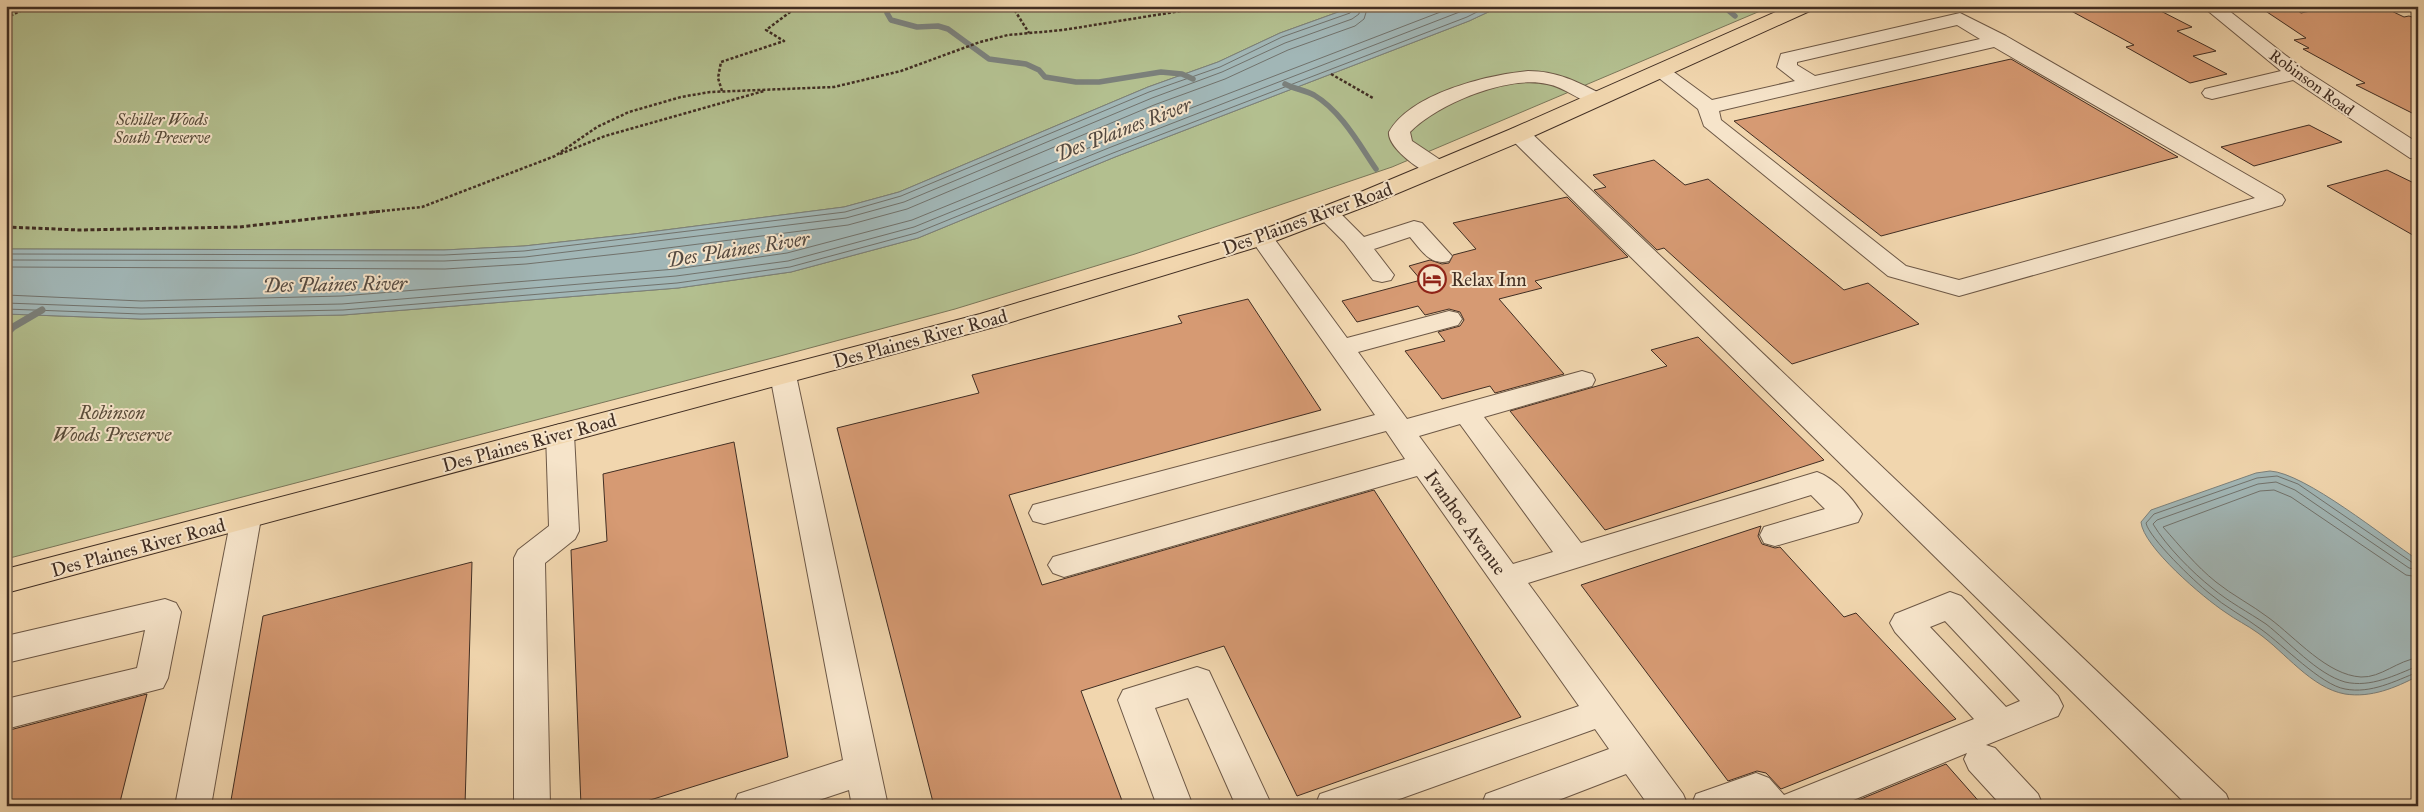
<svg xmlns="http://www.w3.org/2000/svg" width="2424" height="812" viewBox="0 0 2424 812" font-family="'IM FELL Great Primer',serif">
  <rect width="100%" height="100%" fill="#f1d6ae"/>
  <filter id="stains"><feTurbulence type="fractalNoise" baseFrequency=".004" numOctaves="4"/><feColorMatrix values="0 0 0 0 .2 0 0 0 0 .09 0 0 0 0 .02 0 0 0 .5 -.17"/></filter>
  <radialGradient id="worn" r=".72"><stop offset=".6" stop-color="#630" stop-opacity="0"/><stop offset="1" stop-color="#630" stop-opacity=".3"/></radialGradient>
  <g fill="#b3bf8f" stroke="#7a7659">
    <polygon points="6,6 1355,6 1280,33 1218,62 1148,87 899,192 844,207 634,234 524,246 444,250 6,249"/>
    <polygon points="1501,6 1772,6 1392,167 1135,254 955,309 780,356 6,559 6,314 141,319 343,315 678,288 791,272 918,238 1115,157 1469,21"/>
  </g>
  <g fill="#a1b6b6" stroke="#7b807b">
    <polygon points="1355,6 1501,6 1469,21 1115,157 918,238 791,272 678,288 343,315 141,319 6,314 6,249 444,250 524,246 634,234 844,207 899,192 1148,87 1218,62 1280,33"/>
    <path d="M2270,471C2305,473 2385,538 2418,560V676C2395,688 2371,698 2345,694C2311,688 2285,652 2258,633C2247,625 2236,620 2225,612C2204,598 2143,547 2141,522L2151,510L2256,473Z"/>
  </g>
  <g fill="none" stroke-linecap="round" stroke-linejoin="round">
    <g stroke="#71726c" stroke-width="1">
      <polyline points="6,254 444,255 524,251 845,212 901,196 1149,92 1220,67 1282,37 1350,13 1354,6"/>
      <polyline points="6,260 444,261 525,257 846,218 904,202 1152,98 1222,72 1285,43 1352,19 1359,14 1360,6"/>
      <polyline points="6,267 445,269 526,264 636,252 848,225 907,209 1154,105 1225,79 1288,50 1355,26 1364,19 1368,6"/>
      <polyline points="6,295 141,301 342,296 676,269 787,253 912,220 1108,140 1456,6"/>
      <polyline points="6,303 141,308 342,304 676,276 788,261 914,227 1111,147 1475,6"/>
      <polyline points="6,309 141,314 343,310 677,283 790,267 916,233 1113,153 1467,17 1489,6"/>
      <path d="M2418,564L2413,563L2298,484L2277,476L2257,478L2154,514L2146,523C2149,538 2195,582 2209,593C2225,607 2245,617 2262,630C2283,645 2321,685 2345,689C2371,694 2395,681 2418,672"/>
      <path d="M2418,570L2409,568L2295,490L2276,482L2258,484L2157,520L2153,524C2166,546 2192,572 2212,588C2229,602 2248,612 2266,624C2289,642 2317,674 2345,682C2371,688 2395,675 2418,666"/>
      <path d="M2418,577L2406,575L2291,497L2274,490L2260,491L2163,527C2180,546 2196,566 2216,582C2232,595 2252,605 2269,618C2296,638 2327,675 2361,677C2381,678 2398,660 2418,658"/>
    </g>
    <g stroke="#7b807b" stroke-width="5.5">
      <polyline points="888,6 887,13 891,20 917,27 938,26 948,29 989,59 1026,64 1039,70 1045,77 1076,82 1099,82 1161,72 1182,74 1193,79"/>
      <polyline points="1723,6 1735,16"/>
      <path d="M1285,84C1294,89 1305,90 1314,95C1341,111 1359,144 1376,169"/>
    </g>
    <polyline stroke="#7b807b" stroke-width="7" points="6,334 13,327 42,310"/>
  </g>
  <g fill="#d69a73" stroke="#412e23">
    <polygon points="2062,6 2151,6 2192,27 2177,31 2216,51 2193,56 2227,74 2190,83 2126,47 2134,45"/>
    <polygon points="2258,6 2291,6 2301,13 2333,6 2381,6 2404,17 2409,16 2418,19 2418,116 2356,85 2365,83 2303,49 2309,48 2294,40 2306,38"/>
    <polygon points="2011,59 2178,157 1881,236 1734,121"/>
    <polygon points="2309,125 2342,142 2254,166 2221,147"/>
    <polygon points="1654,160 1685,185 1708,179 1844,290 1868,283 1919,324 1792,364 1664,248 1657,250 1594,190 1606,187 1593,175"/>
    <polygon points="2387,170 2418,185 2418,238 2327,186"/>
    <polygon points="1567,197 1628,257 1535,281 1542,288 1499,299 1564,374 1495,393 1490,386 1442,399 1405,351 1445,341 1438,332 1460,326 1464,320 1460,312 1449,309 1425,315 1418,306 1357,322 1342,301 1421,280 1409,266 1430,260 1442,264 1449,263 1453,255 1476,249 1453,223"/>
    <polygon points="1248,299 1321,410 1009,495 1042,585 1374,490 1521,717 1297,796 1224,646 1081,691 1124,806 934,806 837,428 979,393 972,375 1182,323 1178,316"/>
    <polygon points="1698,337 1824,460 1605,530 1510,411 1667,366 1651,350"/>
    <polygon points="734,442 788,757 631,806 581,806 571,550 607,541 603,474"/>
    <polygon points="1761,526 1758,536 1762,544 1775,548 1780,547 1844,617 1856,613 1956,719 1781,789 1766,773 1757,771 1728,781 1581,585"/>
    <polygon points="472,562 465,806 230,806 263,616"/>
    <polygon points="147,694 119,806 6,806 6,731"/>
    <polygon points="1946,764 1983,806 1844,806"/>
  </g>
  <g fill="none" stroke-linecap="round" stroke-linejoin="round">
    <defs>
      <g id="minor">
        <polygon points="2202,6 2223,6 2303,69 2418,143 2418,159 2410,158 2293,80 2212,99 2205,97 2202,93 2205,89 2281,71"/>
        <path d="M1960,13L2006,36L2282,195L2285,200L2282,205L1959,296L1888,276L1704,126L1698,109L1650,71L1653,67L1660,65L1667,67L1712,100L1795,81L1777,67L1781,54ZM1957,25L1980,39L1815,76L1797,65V62ZM1994,47L2255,198L1959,280L1906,266L1721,120L1719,111Z"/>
        <path d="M1528,71C1557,71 1578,82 1603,95L1606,99L1603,103L1596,105C1579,101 1565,87 1547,84C1508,75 1437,104 1410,132L1412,141L1445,163L1448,168L1445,173C1442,173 1440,175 1437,175C1423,175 1387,147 1389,132C1411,93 1487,75 1528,71Z"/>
        <polygon points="1519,128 1527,129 2226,794 2231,806 2188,806 1511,139 1508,134 1511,129"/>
        <path d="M1327,206L1335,208L1364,237L1414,221L1422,223L1452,256L1449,261C1430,266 1421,250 1410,237L1374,249L1394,275L1391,280L1382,282L1373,280L1344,242L1315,213L1319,208Z"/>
        <path d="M1262,231L1270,233L1347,338L1449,311L1458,313L1462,319L1458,325L1358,352L1407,419L1582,371L1592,374L1595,380L1592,386L1484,417L1581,543L1817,472C1834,478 1853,498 1862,514L1858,522L1775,546L1764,543L1760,535L1764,527L1825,509L1811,495L1528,583L1683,794L1688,806H1649L1626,774L1543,806H1481L1486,794L1609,749L1595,729L1380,806H1315L1320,794L1579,706L1417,476L1064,577L1053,573L1048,565L1053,557L1405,459L1386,431L1044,524L1033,521L1029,513L1033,505L1375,415L1250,238L1254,233ZM1460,424L1553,552L1513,564L1419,436Z"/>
        <polygon points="783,366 792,369 796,375 888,806 852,806 849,790 801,806 733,806 738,794 843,760 770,375 774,369"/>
        <polygon points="560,424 570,427 574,434 579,531 575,539 545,563 550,806 514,806 514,558 518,550 549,526 546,434 550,427"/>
        <polygon points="246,507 257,510 261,518 211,806 175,806 231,518 235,510"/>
        <path d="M1950,592L1961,596L2058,696L2063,706L2058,716L1986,745L1995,748L2038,794L2043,806H2002L1969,770L1964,759L1967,753L1839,806H1691L1696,794L1756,773L1769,778L1784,795L1974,719L1895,632L1890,623L1895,614ZM1945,621L2020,701L2006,707L1930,627Z"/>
        <polygon points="165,599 176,603 181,612 168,678 163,688 6,729 6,699 137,668 145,630 6,663 6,636"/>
        <polygon points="1197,667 1209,671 1272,806 1236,806 1188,698 1155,708 1193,806 1157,806 1118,700 1123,690"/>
      </g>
      <polygon id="major" points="1789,6 1814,6 1812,10 1527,139 1372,204 1270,243 998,326 6,593 6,569 980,314 1254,233 1356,194 1511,129"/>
    </defs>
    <use href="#minor" stroke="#6d5846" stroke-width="2"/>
    <use href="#major" stroke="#412e23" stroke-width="2"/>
    <g stroke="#412e23" stroke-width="2.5" stroke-dasharray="3 2" stroke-linecap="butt">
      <polyline points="1012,6 1029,33"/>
      <polyline points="6,18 30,6"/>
      <polyline points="1331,74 1373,98"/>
      <polyline points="722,91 718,78 721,62 784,41 766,30 798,6"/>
      <polyline points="560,154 605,136 764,91"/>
      <polyline points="372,212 422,207 555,156 597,127 629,112 681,97 710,92 834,87 901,71 980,42 1008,35 1063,30 1212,6"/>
    </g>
    <polyline stroke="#412e23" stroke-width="3" stroke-dasharray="4 2.5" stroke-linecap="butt" points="6,227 79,230 239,227 383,211"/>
    <use href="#minor" fill="#f6e4ca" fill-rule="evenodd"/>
    <use href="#major" fill="#f1d6ae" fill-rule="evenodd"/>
  </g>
  <defs>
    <symbol id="hotel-ring" viewBox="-11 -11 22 22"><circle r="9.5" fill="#f6e4ca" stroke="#8f2418" stroke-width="1.5"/><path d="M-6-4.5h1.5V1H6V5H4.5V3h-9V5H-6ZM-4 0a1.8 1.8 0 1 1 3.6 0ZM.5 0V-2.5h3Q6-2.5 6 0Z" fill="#8f2418"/></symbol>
  </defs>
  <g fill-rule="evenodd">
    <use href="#hotel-ring" x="1416" y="263" width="32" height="32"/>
  </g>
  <g text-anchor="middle" stroke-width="4" stroke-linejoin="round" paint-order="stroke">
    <g font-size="16" fill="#412e23" stroke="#f6e4ca">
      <text transform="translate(2312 82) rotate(36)" y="6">Robinson Road</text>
    </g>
    <g font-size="16" font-style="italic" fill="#584b39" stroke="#f6e4ca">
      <text x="162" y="125">Schiller Woods<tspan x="162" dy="18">South Preserve</tspan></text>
    </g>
    <g font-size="19" fill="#412e23" stroke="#f6e4ca">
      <text transform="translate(1307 218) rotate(-20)" y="7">Des Plaines River Road</text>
      <text transform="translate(920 338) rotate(-15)" y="7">Des Plaines River Road</text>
      <text transform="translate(529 442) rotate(-15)" y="7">Des Plaines River Road</text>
      <text transform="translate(1466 522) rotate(54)" y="7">Ivanhoe Avenue</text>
      <text transform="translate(138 547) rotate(-15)" y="7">Des Plaines River Road</text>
    </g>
    <g font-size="19" fill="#412e23" stroke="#f6e4ca" text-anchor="start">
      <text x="1451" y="286">Relax Inn</text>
    </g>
    <g font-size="19" font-style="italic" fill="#584b39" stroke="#f6e4ca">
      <text x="112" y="419">Robinson<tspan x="112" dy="22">Woods Preserve</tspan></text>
    </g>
    <g font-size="20" font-style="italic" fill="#544940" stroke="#f6e4ca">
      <text transform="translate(1123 129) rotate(-21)" y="7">Des Plaines River</text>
      <text transform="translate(738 249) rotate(-9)" y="7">Des Plaines River</text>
      <text transform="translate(335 284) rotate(-1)" y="7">Des Plaines River</text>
    </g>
  </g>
  <rect width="2424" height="812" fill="none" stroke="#f1d6ae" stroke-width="25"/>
  <rect x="8" y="8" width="2409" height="797" fill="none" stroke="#412e23" stroke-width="2.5"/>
  <rect x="12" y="12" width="2399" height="787" fill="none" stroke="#412e23"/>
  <rect width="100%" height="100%" filter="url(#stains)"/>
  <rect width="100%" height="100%" fill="url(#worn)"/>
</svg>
